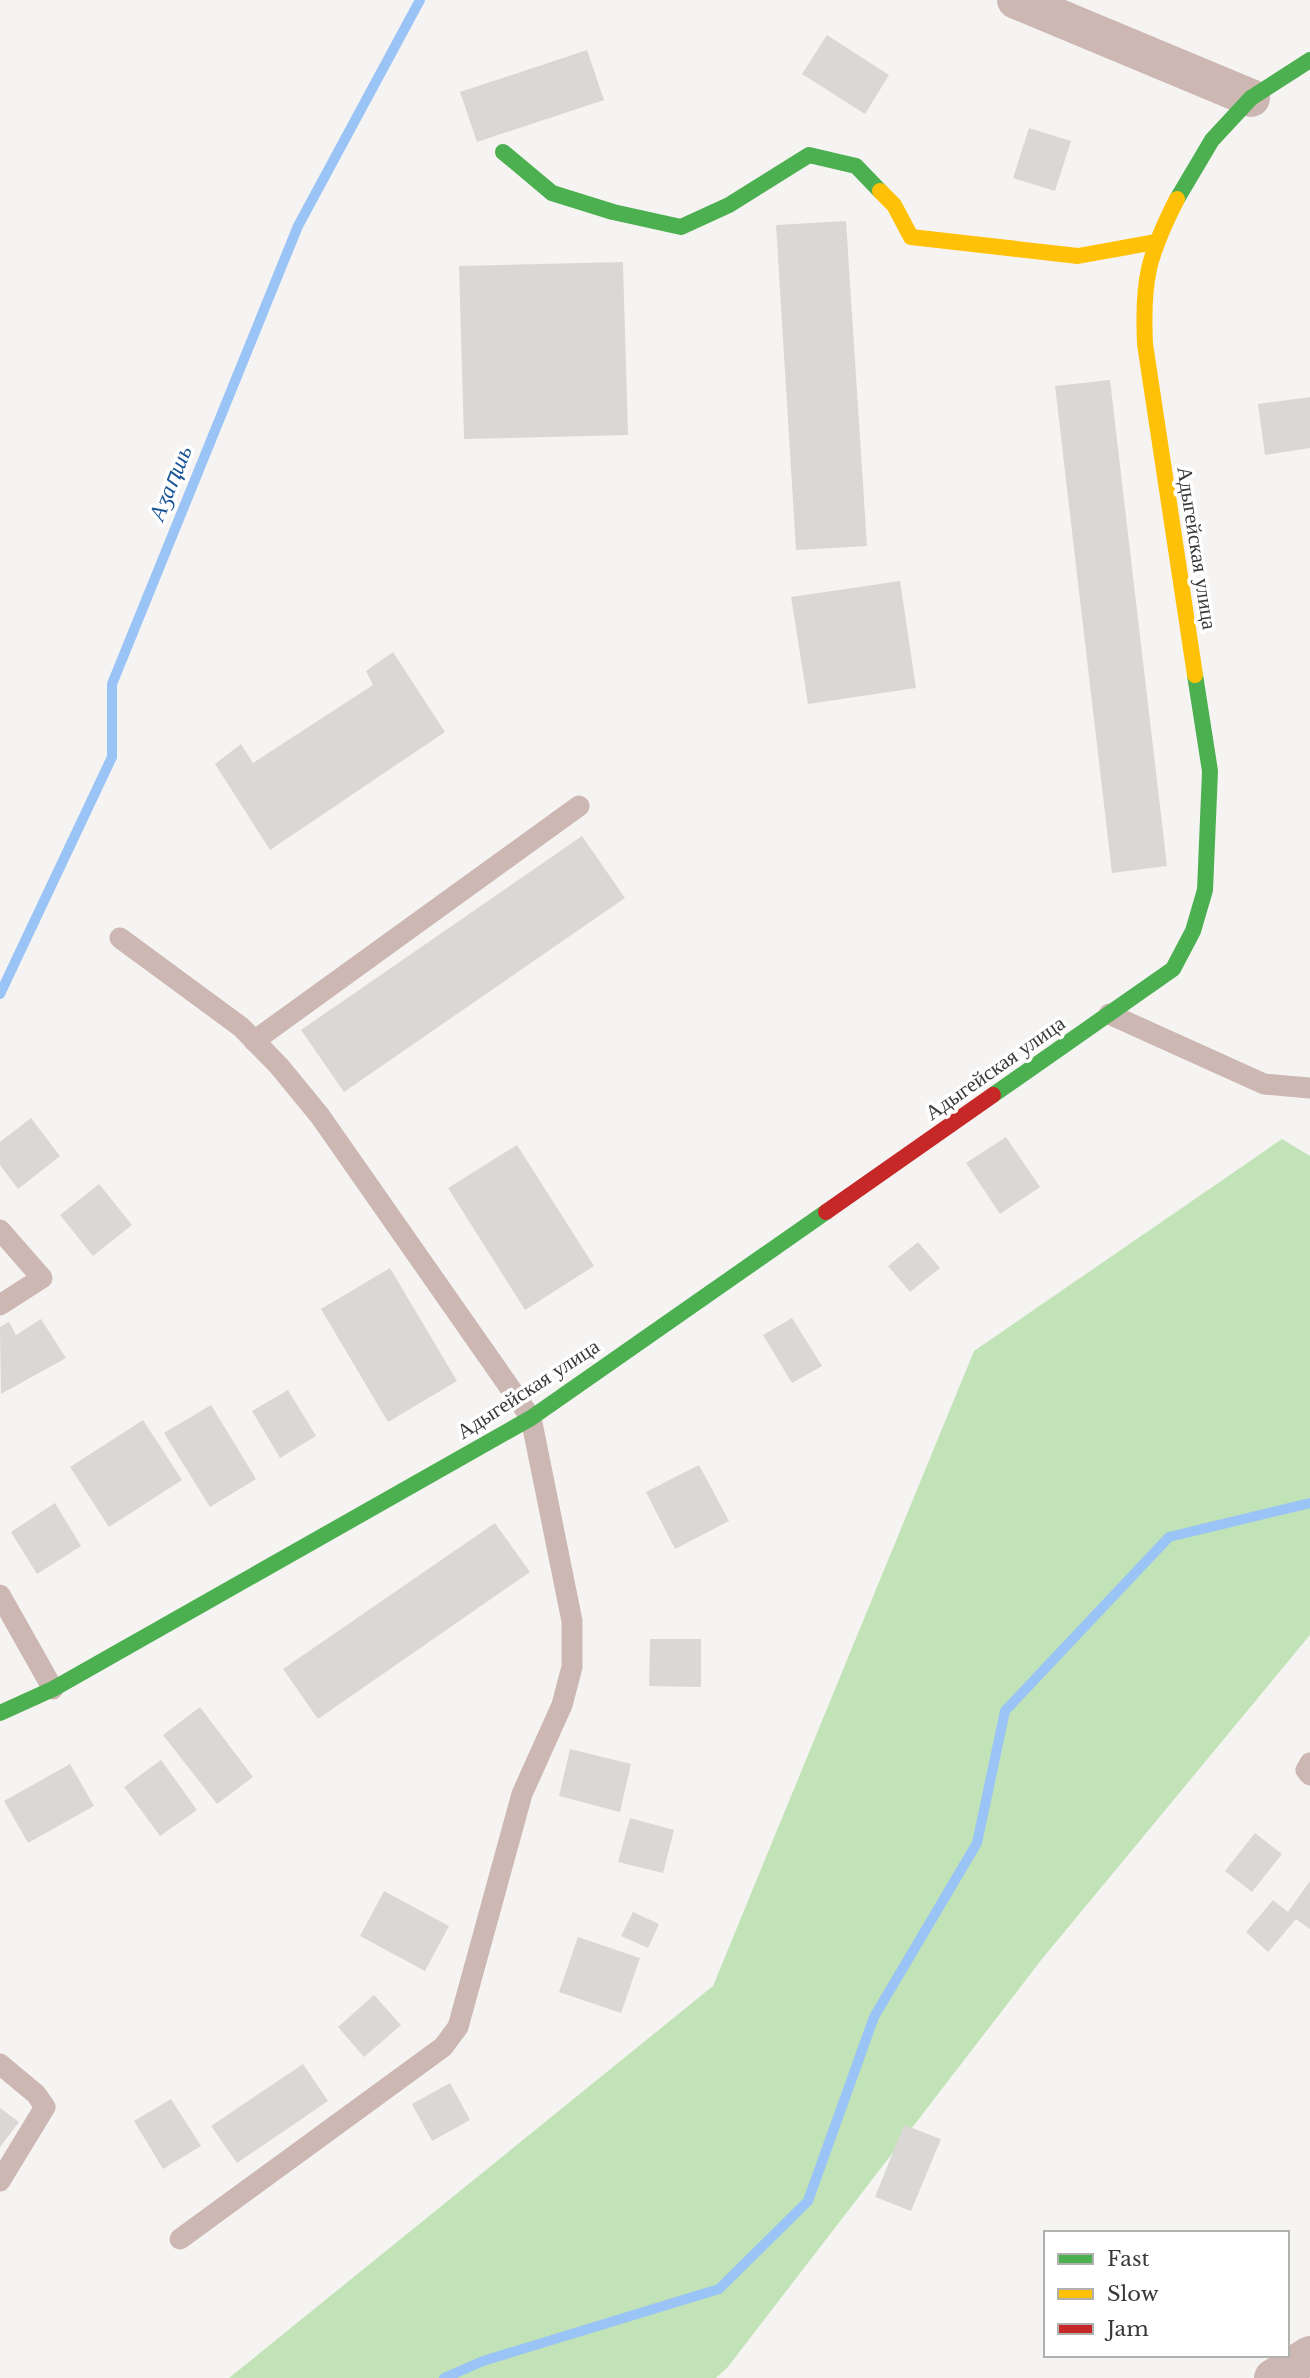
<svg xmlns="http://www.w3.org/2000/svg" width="1310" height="2378" viewBox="0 0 1310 2378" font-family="'Libre Baskerville',serif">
  <rect width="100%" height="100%" fill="#f6f4f2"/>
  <polygon fill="#c2e3b7" points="1282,1139 1310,1156 1310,1635 1042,1959 727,2368 716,2378 229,2378 713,1986 974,1351"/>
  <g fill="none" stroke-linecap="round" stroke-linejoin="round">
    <g stroke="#9ac3f6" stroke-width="10">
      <polyline points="0,994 112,757 112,684 298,226 420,0"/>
      <polyline points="444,2378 483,2361 719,2289 808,2201 874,2017 977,1843 1005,1711 1169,1537 1310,1503"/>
    </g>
  </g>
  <g fill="#d9d8d6">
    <polygon points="827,35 889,75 865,114 802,74"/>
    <polygon points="587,50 604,100 477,142 460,92"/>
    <polygon points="1029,128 1071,141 1055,191 1013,178"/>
    <polygon points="846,221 867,546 796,550 776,225"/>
    <polygon points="623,262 628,435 464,439 459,266"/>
    <polygon points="1110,380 1167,866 1112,873 1055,386"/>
    <polygon points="1310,397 1310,448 1265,455 1258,404"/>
    <polygon points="900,581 916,688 808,704 791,597"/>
    <polygon points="393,652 445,732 270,850 215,764 241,744 253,763 373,685 366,671"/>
    <polygon points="582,836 625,898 344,1092 301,1030"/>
    <polygon points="31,1118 60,1156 18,1189 0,1165 0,1142"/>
    <polygon points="1006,1137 1040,1187 1000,1214 966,1163"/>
    <polygon points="517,1145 594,1266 525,1310 448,1188"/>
    <polygon points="99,1184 132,1225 93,1256 60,1215"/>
    <polygon points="918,1242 940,1268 910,1292 888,1266"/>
    <polygon points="390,1268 457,1381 388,1422 321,1309"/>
    <polygon points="792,1318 822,1366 792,1383 763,1335"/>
    <polygon points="41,1319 66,1358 1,1394 0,1327 9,1322 16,1335"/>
    <polygon points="288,1390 316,1436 280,1458 252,1411"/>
    <polygon points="211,1405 256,1479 210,1507 164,1433"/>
    <polygon points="143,1420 182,1480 109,1527 70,1467"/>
    <polygon points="699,1465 729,1521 675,1549 646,1492"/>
    <polygon points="55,1503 81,1546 37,1574 11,1532"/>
    <polygon points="495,1523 530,1572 318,1719 283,1669"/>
    <polygon points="650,1639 701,1639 701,1687 649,1686"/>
    <polygon points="200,1707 253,1777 217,1804 163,1735"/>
    <polygon points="570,1749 631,1764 620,1812 559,1796"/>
    <polygon points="161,1760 197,1810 160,1836 124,1787"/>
    <polygon points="70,1764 94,1806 28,1843 4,1801"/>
    <polygon points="630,1818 674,1830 663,1873 618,1862"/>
    <polygon points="1255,1833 1282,1854 1252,1892 1225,1871"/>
    <polygon points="1310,1881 1310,1929 1296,1919 1268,1952 1246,1932 1273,1900 1288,1912"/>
    <polygon points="384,1891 449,1926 425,1971 360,1936"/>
    <polygon points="633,1912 659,1924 648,1948 621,1936"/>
    <polygon points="578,1937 640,1958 621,2013 559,1992"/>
    <polygon points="374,1995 401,2025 364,2057 338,2027"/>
    <polygon points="303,2064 328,2101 237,2163 211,2126"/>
    <polygon points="450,2083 470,2120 432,2141 412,2104"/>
    <polygon points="171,2099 201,2146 163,2169 134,2121"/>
    <polygon points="0,2108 19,2122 0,2147"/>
    <polygon points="904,2125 941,2139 911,2211 875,2197"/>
  </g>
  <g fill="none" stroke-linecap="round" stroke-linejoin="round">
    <g stroke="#ccb7b3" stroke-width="21">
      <polyline points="120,938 241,1027 279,1066 320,1116 531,1418 572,1621 572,1667 562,1705 522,1794 458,2027 443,2047 180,2239"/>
      <polyline points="1109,1014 1264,1084 1310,1088"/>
      <polyline points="254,1041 579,806"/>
      <polyline points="0,1230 42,1278 0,1305"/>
      <polyline points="0,1595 53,1689"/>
      <polyline points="1310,1763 1306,1770 1310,1775"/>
      <polyline points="0,2064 36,2094 45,2107 0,2181"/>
    </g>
    <g stroke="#ccb7b3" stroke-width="38">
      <polyline points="1016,0 1251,98"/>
      <polyline points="1273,2378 1310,2355"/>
    </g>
    <g stroke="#4caf50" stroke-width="16">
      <polyline points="503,152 552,193 613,212 681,227 729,205 809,155 856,166 880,191"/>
      <polyline points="1177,199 1212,140 1251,98 1310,60"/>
      <polyline points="993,1095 1173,969 1193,931 1205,890 1210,771 1195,675"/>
      <polyline points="0,1713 53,1689 531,1418 826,1212"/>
    </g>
    <g stroke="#ffc107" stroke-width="16">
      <polyline points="880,191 894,205 911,237 1078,256 1155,242"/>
      <path d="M1177,199C1148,256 1142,280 1145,344L1195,675"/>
    </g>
    <polyline stroke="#c62828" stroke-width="16" points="826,1212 993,1095"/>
  </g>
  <g text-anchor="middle" stroke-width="7" stroke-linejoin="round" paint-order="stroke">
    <g font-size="21" fill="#3a3938" stroke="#fff">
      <text transform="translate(1197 548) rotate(81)" y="7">Адыгейская улица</text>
      <text transform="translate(995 1068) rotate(-35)" y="7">Адыгейская улица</text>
      <text transform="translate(528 1389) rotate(-33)" y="7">Адыгейская улица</text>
    </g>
    <g font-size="23" font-style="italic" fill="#1a5596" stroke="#fff">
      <text transform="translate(170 483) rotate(-68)" y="8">Аӡаԥшь</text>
    </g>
  </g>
  <rect x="1044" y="2231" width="245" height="126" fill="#ffffff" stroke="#b0b0af" stroke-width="2"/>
  <rect x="1058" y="2254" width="35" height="10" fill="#4caf50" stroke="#b0b0af" stroke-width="2"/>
  <text x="1107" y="2266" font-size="21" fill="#3a3938">Fast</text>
  <rect x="1058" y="2289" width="35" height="10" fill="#ffc107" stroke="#b0b0af" stroke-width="2"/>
  <text x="1107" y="2301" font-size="21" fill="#3a3938">Slow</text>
  <rect x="1058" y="2324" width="35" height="10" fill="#c62828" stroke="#b0b0af" stroke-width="2"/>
  <text x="1107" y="2336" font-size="21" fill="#3a3938">Jam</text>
</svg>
